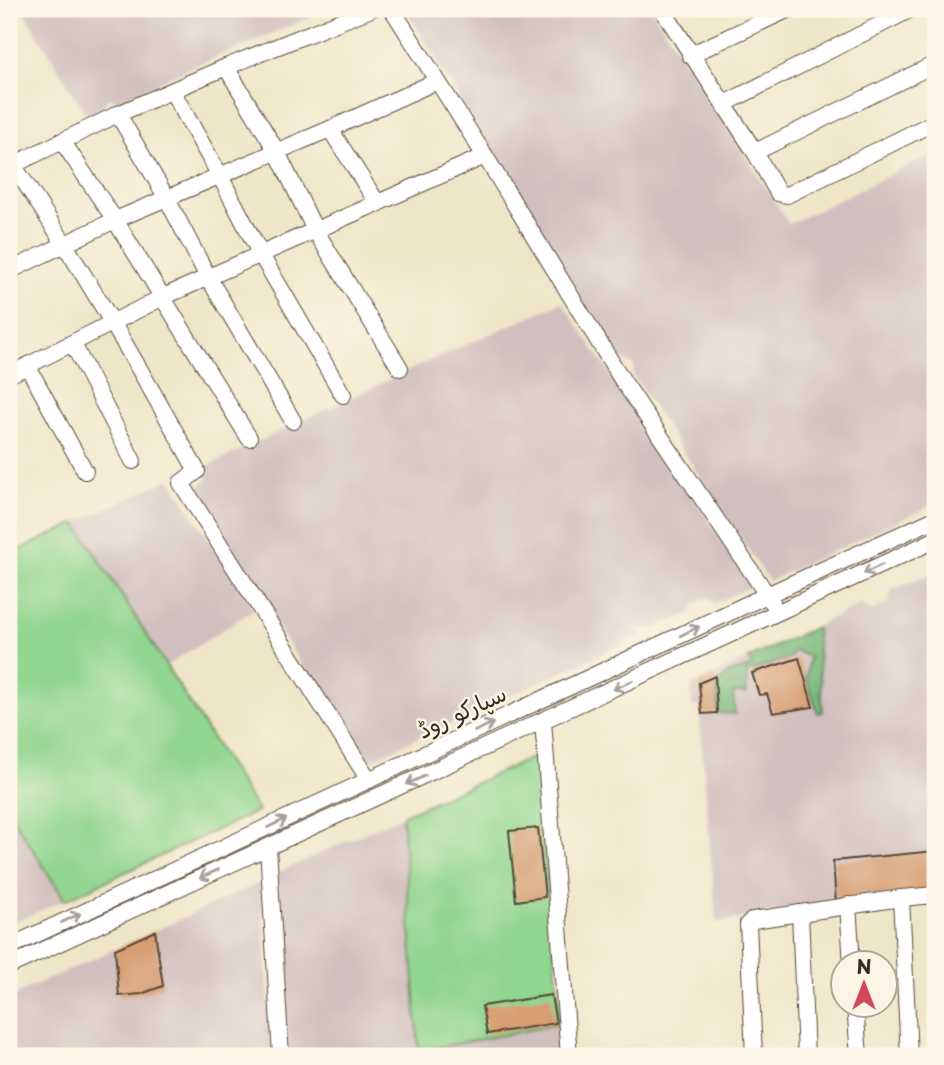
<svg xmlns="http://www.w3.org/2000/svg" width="944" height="1065" viewBox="0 0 944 1065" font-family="'Playpen Sans','Playpen Sans Arabic',sans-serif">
  <rect width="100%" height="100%" fill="#fcf5e5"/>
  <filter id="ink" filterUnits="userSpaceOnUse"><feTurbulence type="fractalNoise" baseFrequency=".0143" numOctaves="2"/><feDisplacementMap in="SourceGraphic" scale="14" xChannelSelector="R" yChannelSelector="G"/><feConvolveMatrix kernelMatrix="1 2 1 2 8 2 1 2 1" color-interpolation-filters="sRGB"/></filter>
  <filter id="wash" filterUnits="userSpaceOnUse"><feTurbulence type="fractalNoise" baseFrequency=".00686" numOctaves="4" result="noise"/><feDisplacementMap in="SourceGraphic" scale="28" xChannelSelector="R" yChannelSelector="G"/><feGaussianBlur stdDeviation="1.57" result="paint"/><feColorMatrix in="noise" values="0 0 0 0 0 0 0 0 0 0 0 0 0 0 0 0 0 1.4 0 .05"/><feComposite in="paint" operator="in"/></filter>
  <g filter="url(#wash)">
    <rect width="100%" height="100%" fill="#efe6c9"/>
    <g fill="#d1bfbf">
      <polygon points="22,9 330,9 178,73 120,101 108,98 98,112 88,117"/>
      <polygon points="406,9 651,9 789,224 935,153 935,504 769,581 633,376 634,365 620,358 577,292"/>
      <polygon points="562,302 752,586 715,603 707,598 694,604 693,612 656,628 637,628 640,636 364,763 192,491 208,479 203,468 420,365"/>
      <polygon points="170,479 254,610 166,666 76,523"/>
      <polygon points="935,573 935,728 933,730 935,739 935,890 788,909 716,923 699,707 692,706 691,686 860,605 872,611 888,603 891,590"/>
      <polygon points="9,812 65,900 13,922 15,926 9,929"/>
      <polygon points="402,816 419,1051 561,1024 564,1056 289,1056 286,1007 288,1003 288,988 285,988 277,873"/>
      <polygon points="261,882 272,1056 9,1056 9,997 115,949 120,996 141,994 163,986 155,931"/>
    </g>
    <g fill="#91d68f" stroke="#668056" stroke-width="2">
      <polygon points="76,523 258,811 65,900 9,812 9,555"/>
      <polygon points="536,756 561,1024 419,1051 402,816"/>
    </g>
    <polygon fill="#74b77a" stroke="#58704c" stroke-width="2" points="816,627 823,712 818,713 806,678 809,657 794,650 791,657 752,671 747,670 747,693 733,693 735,714 718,713 717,685 729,673 752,666 749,658"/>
    <g id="blocks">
      <g fill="#d79e73">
        <polygon points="799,658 813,707 773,713 767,694 759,695 752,673"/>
        <polygon points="715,676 717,713 702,714 699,683"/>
        <polygon points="538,828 545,897 516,901 509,831"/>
        <polygon points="935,851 935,890 836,902 833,861"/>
        <polygon points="155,931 163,986 141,994 119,996 115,949"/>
        <polygon points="551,995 556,1023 487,1034 482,1006"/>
      </g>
    </g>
  </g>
  <g filter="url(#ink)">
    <use href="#blocks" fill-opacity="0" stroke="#564638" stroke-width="2"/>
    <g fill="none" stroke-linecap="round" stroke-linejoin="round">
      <defs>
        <g id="minor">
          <polyline points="392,9 485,156 621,378 772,602"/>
          <polyline points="662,9 755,152 778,193 787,195 935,122"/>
          <polyline points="933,9 935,13"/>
          <polyline points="690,55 789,9"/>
          <polyline points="226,67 277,152 315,230 400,368"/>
          <polyline points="172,91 219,174 261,255 343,395"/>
          <polyline points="724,104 911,9"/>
          <polyline points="118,114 166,197 208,277 293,421"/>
          <polyline points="330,129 378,204"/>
          <polyline points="62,141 115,220 249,438"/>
          <polyline points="755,152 935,64"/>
          <path d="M13,165C80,264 139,367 197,471L181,483L369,780"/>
          <polyline points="9,167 118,114 226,67 371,9"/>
          <polyline points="9,271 115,220 330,129 437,81"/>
          <polyline points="73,344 133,461"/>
          <polyline points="28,367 85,471"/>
          <polyline points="9,375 163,297 485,156"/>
          <polyline points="543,721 569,1056"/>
          <polyline points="268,847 281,1056"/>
          <polyline points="901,898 909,1056"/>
          <polyline points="848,905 852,964"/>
          <polyline points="800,913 806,1056"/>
          <polyline points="9,947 767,595 935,519"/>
          <polyline points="9,966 935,540"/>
          <polyline points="855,1006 859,1056"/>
          <polyline points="754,1056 748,924 753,920 901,898 935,895"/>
        </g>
      </defs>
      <use href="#minor" stroke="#564638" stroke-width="18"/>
      <use href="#minor" stroke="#fff" stroke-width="16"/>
    </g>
    <defs><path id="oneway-shaft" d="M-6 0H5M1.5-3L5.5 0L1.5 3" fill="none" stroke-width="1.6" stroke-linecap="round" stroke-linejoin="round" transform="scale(1.75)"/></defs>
    <g stroke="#a79f9a">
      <use href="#oneway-shaft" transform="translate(873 569) rotate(155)"/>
      <use href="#oneway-shaft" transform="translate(690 631) rotate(-25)"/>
      <use href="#oneway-shaft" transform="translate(623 685) rotate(155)"/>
      <use href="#oneway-shaft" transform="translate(484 727) rotate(-25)"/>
      <use href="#oneway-shaft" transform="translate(416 780) rotate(155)"/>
      <use href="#oneway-shaft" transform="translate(277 823) rotate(-25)"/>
      <use href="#oneway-shaft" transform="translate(209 874) rotate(155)"/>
      <use href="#oneway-shaft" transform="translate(71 918) rotate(-25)"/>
    </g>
  </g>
  <g text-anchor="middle" stroke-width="5" stroke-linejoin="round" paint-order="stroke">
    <g font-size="23" fill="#3b2a1e" stroke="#fcf5e5">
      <text transform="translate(462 712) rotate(-25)" y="8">سپارکو روڈ</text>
    </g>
  </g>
  <rect width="944" height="1065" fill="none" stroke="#fcf5e5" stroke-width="35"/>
  <g transform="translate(864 984)"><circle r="33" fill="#fcf5e5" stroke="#afa495" stroke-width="2"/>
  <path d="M0-5L12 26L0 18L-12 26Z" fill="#d1495b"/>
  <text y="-10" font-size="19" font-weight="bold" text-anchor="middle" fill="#3b2a1e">N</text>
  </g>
</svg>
